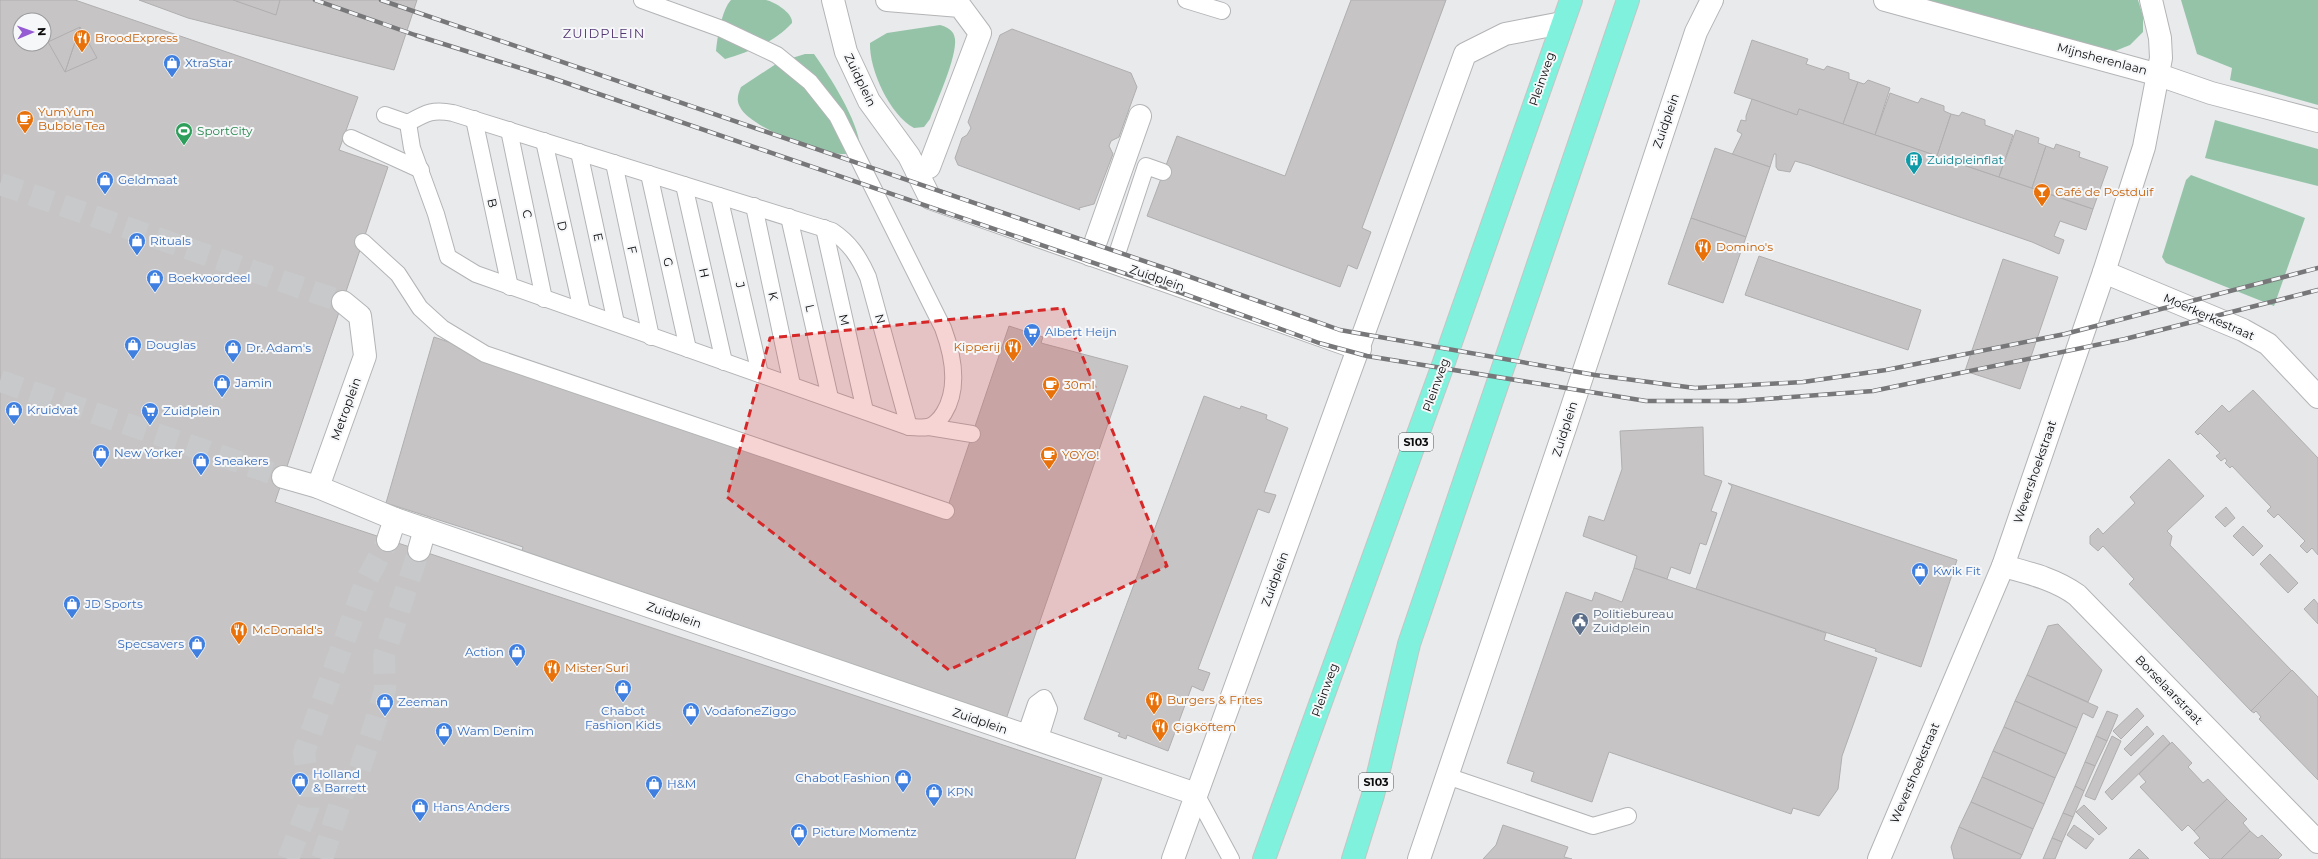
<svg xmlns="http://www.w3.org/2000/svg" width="2318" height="859" viewBox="0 0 2318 859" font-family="Montserrat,sans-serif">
  <rect width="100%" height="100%" fill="#e9eaec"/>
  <g fill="#95c3a8">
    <path d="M731,0C742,0 755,0 766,0C775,2 793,13 792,23C775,42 749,52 725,59L716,51C717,38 722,9 731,0Z"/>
    <polygon points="1923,0 2138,0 2143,16 2143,32 2130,45 2115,51"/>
    <polygon points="2181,0 2318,0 2318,105 2230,80 2232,68 2197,54"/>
    <path d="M940,25C947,27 954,30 955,39C957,57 937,101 930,119L924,127L914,128C890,115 869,70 870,43L887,33Z"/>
    <path d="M805,54H814C829,75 859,122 860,147C856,151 853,154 847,154C825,156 750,128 740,107C736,100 738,94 741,87L779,62Z"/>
    <polygon points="2215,120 2318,149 2318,186 2205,158"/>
    <polygon points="2191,175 2305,218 2274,306 2166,263 2162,257 2186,180"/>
  </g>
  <g fill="#c6c4c5" stroke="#b0aeaf" fill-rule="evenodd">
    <path d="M0,0H75L358,97L339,150L388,167L275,502L1102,778L1075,859H0ZM20,20H44V44H20Z"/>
    <polygon points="139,0 417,0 394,70 188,18"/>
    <polygon points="233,0 280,0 276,15"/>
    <polygon points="1351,0 1446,0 1362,228 1371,232 1357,269 1348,265 1340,287 1147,216 1177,136 1285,176"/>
    <polygon points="80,27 97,58 65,72"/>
    <polygon points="80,27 65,72 48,42"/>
    <polygon points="1012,29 1131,73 1137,87 1119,137 1111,141 1109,146 1113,154 1094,204 1079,208 1080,210 958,165 955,158 962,138 967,135 971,128 968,122 1000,35"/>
    <polygon points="1752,40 1808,59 1806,64 1824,70 1827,66 1849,73 1849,79 1858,82 1843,124 1799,109 1797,115 1734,93"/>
    <polygon points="1868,80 1890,88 1875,135 1843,124 1858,82 1864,84"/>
    <polygon points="1890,93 1918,103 1921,98 1944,106 1944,111 1951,114 1937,156 1875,135"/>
    <polygon points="1752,99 1797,115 1799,109 2093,209 2086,230 2060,221 2054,236 2064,240 2059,254 2032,242 1809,165 1795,161 1790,172 1778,170 1776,167 1776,154 1774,154 1770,167 1732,155 1742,134 1737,131 1741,120 1746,121 1746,116"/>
    <polygon points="1962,112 1985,120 1985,125 2013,135 1999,177 1937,156 1951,114 1959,116"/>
    <polygon points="2016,130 2039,138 2038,143 2046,146 2032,188 1999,177"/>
    <polygon points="2056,144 2080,152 2079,157 2108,167 2093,209 2032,188 2046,146 2054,149"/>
    <polygon points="1715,148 1770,167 1746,237 1691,218"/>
    <polygon points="1691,218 1746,237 1723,303 1668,284"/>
    <polygon points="1759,256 1921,310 1908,350 1745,295"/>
    <polygon points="2003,259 2058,277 2020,389 1965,371"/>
    <polygon points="1009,326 1043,337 1041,343 1128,366 1003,728 519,563 523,547 386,503 434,337 946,512"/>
    <polygon points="2253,390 2318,458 2318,555 2312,548 2307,553 2300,546 2305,541 2278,514 2274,518 2267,511 2271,507 2232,466 2230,468 2225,463 2227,461 2225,458 2221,461 2216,456 2220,453 2200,433 2198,435 2195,432 2222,405 2229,412"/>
    <polygon points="1204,396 1240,409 1241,406 1267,415 1266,419 1288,428 1264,492 1276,495 1269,513 1258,509 1198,669 1210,673 1203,691 1192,686 1168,751 1127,735 1126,739 1118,736 1120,733 1084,719"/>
    <polygon points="1703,427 1704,475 1722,481 1711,511 1717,513 1706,545 1700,543 1690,574 1671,567 1667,579 1634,568 1637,556 1583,536 1589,516 1604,521 1622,469 1620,431"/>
    <polygon points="2169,459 2204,496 2167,531 2172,536 2170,545 2292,671 2251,711 2129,584 2134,579 2103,546 2098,551 2090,544 2090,536 2098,528 2103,534 2135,503 2130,497"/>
    <polygon points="1728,483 1957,560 1921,667 1875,651 1876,649 1696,589 1732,486"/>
    <polygon points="2226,507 2235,518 2225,527 2215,517"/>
    <polygon points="2243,526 2263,546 2253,556 2233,536"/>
    <polygon points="2270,554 2298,583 2288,593 2260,564"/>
    <polygon points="1634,568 1826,633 1824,640 1877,658 1842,756 1838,789 1819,816 1793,808 1791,814 1609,752 1592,802 1531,781 1534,772 1507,763 1566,592 1592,601 1595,592 1622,602"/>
    <polygon points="2314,599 2318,604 2318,624 2304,609"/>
    <polygon points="2058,624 2102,670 2088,702 2027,675 2048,626"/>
    <polygon points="2292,670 2318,697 2318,780 2259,719 2261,717 2256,711 2254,713 2251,711"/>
    <polygon points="2027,675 2098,707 2093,718 2083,713 2077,728 2015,701"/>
    <polygon points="2015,701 2077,728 2066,754 2004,727"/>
    <polygon points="2137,708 2144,716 2121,739 2113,731"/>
    <polygon points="2107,711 2118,715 2107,741 2096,736"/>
    <polygon points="2147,726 2154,734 2131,756 2124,749"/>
    <polygon points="2004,727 2066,754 2055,778 1993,751"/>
    <polygon points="2163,735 2170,743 2112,800 2105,792"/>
    <polygon points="2096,736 2107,741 2095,766 2085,762"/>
    <polygon points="2112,736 2121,741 2095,800 2085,796"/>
    <polygon points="2172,742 2192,763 2188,767 2203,783 2208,779 2227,799 2194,831 2188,825 2182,831 2140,787 2146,782 2139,774"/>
    <polygon points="1993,751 2055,778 2044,804 1982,777"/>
    <polygon points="2085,762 2095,766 2084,791 2075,786"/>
    <polygon points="1982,777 2044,804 2033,829 1971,802"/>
    <polygon points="2075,786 2084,791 2073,817 2063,813"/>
    <polygon points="2227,799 2247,819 2243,823 2250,831 2221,859 2210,859 2194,843 2200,838 2194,831"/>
    <polygon points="1971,802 2033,829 2022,855 1959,827"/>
    <polygon points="2084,805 2107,828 2099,835 2076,812"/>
    <polygon points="2063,813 2073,817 2062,842 2052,838"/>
    <polygon points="1503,825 1568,847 1564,857 1572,859 1483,859 1496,845"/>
    <polygon points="2074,825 2094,839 2086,849 2067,835"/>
    <polygon points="1959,827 2022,855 2020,859 1954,859 1951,847"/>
    <polygon points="2250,831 2258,838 2262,835 2282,855 2278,859 2221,859"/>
    <polygon points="2052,838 2062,842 2055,859 2043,859"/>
    <polygon points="2139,849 2149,859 2129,859"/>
  </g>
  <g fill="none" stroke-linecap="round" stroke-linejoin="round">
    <g stroke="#c8c9cb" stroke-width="22" stroke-dasharray="22 11" stroke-linecap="butt">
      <polyline points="0,184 343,302"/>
      <polyline points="0,381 283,477"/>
      <polyline points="288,859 308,808 308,782 304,752 365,583 388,540"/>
      <polyline points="322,859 344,791 358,774 375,723 385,690 384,656 419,550"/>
    </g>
    <defs>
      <g id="lane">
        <polyline points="1186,0 1222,11"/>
        <path d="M385,115L408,123C426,113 432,109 453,113L832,231C850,243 859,257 868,277L909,427"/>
        <polyline points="474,119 510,287"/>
        <path d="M408,123L412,148L436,214L448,257L476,274L909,427C915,427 922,428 928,427C934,426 941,418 944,413C960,387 953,355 943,328L837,116L810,82L777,55L722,29L642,0"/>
        <polyline points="509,130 544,299"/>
        <polyline points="351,138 421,170"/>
        <polyline points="544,141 582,311"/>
        <polyline points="579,152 616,323"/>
        <polyline points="614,163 651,337"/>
        <polyline points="649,174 688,349"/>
        <polyline points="684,185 724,362"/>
        <polyline points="719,196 760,374"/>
        <polyline points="754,206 792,385"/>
        <polyline points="789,217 830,398"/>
        <polyline points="824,228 865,411"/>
        <polyline points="363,242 398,274 420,308 442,328 485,354 946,511"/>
        <polyline points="1114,263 1146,166 1163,172"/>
        <polyline points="929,427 972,434"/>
        <polyline points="1025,736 1036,704 1044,698 1049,709 1039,741"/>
        <polyline points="1447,776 1593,826 1628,816"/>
        <polyline points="1196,794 1231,859"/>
      </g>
      <g id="street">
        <polyline points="833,0 846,52 869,101 909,156 930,198 1360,349"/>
        <polyline points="887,0 960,6 980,33 929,167 917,172"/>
        <polyline points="1885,0 2159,75 2211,93 2318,121"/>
        <polyline points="1091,255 1140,116"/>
        <polyline points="2104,272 2243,330 2268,344 2318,397"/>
        <polyline points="283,477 318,487 365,356 360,316 343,302"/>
        <polyline points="318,487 395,519 1196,794"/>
        <polyline points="388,540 395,519"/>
        <polyline points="419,550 425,529"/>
        <path d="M2003,566C2029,573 2055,579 2077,595L2318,842"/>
        <polyline points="1173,859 1465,54 1505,34 1562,23"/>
        <polyline points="1419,859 1566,425 1696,32 1712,0"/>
        <polyline points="1879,859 2003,566 2104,272 2144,147 2161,58 2160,38 2151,0"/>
      </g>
      <g id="primary">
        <polyline points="1264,859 1443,365 1571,0"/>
        <polyline points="1353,859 1373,795 1409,644 1628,0"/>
      </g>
    </defs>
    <use href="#lane" stroke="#b3b4b6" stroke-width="18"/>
    <use href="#street" stroke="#b3b4b6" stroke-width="24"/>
    <use href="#primary" stroke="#c5c5c5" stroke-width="24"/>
    <use href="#lane" stroke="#fff" stroke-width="16"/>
    <use href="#street" stroke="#fff" stroke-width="22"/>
    <use href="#primary" stroke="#7ff1dc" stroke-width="22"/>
    <defs>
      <g id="rail">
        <polyline points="315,0 415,35 549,77 1176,291 1319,343 1367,356 1646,401 1738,401 1873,391 2125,339 2318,290"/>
        <polyline points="381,0 1182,274 1340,330 1595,375 1695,388 1803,382 1886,370 2065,334 2318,268"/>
      </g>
    </defs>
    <use href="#rail" stroke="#777779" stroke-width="4.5"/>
    <use href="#rail" stroke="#f6f7f9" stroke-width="3" stroke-dasharray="9" stroke-linecap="butt"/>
  </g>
  <path fill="#d62828" fill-opacity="0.2" stroke="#d62828" stroke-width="3" stroke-dasharray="8 5" stroke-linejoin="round" d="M1063,308L1167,566L949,670L727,497L770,338Z"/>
  <defs>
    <symbol id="restaurant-pin" viewBox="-11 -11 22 30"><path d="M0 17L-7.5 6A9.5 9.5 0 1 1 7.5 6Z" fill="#e8710a" stroke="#f6f7f9"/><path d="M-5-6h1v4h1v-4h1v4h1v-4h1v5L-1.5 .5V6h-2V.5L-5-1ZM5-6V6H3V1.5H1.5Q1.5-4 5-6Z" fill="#fff"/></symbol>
    <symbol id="shop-pin" viewBox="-11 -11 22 30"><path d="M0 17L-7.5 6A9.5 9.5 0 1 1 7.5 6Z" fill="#3f7fe0" stroke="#f6f7f9"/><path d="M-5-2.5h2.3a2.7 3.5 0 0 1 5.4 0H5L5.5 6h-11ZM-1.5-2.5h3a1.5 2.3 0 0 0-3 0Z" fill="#fff"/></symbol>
    <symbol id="cafe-pin" viewBox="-11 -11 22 30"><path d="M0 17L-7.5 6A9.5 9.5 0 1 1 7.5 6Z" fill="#e8710a" stroke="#f6f7f9"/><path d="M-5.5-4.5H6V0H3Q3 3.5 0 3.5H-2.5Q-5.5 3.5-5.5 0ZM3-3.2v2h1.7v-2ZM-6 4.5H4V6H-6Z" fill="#fff"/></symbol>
    <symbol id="stadium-pin" viewBox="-11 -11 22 30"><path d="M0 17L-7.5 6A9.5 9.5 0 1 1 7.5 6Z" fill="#2e9e5b" stroke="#f6f7f9"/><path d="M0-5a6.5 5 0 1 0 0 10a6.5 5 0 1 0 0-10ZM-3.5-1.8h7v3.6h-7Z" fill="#fff"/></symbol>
    <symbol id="building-pin" viewBox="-11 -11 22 30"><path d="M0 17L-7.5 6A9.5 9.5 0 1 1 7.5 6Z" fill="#0f9aa8" stroke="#f6f7f9"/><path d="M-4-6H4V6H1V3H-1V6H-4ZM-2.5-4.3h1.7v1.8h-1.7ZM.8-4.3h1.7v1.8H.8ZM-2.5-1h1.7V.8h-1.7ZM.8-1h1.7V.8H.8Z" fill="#fff"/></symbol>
    <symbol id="bar-pin" viewBox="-11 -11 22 30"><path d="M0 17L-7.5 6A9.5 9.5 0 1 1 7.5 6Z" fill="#e8710a" stroke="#f6f7f9"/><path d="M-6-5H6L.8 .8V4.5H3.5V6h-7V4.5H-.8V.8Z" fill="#fff"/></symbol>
    <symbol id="supermarket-pin" viewBox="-11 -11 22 30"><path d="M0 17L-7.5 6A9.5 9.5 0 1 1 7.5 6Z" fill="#3f7fe0" stroke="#f6f7f9"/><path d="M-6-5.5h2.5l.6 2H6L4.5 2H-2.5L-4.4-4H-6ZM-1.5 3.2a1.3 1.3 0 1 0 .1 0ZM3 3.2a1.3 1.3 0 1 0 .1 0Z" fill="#fff"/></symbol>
    <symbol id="civic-pin" viewBox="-11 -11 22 30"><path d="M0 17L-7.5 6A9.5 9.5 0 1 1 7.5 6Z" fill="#5c6f8a" stroke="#f6f7f9"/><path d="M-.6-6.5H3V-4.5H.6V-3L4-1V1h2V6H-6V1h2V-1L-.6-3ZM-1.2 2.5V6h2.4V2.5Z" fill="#fff"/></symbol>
  </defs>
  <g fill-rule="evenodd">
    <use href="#restaurant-pin" x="72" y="28" width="20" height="27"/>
    <use href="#shop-pin" x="162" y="53" width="20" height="27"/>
    <use href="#cafe-pin" x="15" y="109" width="20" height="27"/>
    <use href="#stadium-pin" x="174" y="121" width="20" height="27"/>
    <use href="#building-pin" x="1904" y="150" width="20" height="27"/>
    <use href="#shop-pin" x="95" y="170" width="20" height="27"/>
    <use href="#bar-pin" x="2032" y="182" width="20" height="27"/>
    <use href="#shop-pin" x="127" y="231" width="20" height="27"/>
    <use href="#restaurant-pin" x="1693" y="237" width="20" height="27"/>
    <use href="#shop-pin" x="145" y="268" width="20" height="27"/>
    <use href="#supermarket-pin" x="1022" y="322" width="20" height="27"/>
    <use href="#shop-pin" x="123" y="335" width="20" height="27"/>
    <use href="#restaurant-pin" x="1003" y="337" width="20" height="27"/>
    <use href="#shop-pin" x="223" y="338" width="20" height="27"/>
    <use href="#shop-pin" x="212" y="373" width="20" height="27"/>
    <use href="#cafe-pin" x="1041" y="375" width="20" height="27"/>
    <use href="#shop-pin" x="4" y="400" width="20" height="27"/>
    <use href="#supermarket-pin" x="140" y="401" width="20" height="27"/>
    <use href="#shop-pin" x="91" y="443" width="20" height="27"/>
    <use href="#cafe-pin" x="1039" y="445" width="20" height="27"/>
    <use href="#shop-pin" x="191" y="451" width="20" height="27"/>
    <use href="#shop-pin" x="1910" y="561" width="20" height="27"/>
    <use href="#shop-pin" x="62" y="594" width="20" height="27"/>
    <use href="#civic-pin" x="1570" y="611" width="20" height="27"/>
    <use href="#restaurant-pin" x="229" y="620" width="20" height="27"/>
    <use href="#shop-pin" x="187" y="634" width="20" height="27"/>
    <use href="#shop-pin" x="507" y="642" width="20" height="27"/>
    <use href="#restaurant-pin" x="542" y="658" width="20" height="27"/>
    <use href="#shop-pin" x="613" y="678" width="20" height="27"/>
    <use href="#restaurant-pin" x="1144" y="690" width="20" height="27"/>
    <use href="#shop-pin" x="375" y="692" width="20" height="27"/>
    <use href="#shop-pin" x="681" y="701" width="20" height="27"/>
    <use href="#restaurant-pin" x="1150" y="717" width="20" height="27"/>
    <use href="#shop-pin" x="434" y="721" width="20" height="27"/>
    <use href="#shop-pin" x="893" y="768" width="20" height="27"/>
    <use href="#shop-pin" x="290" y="771" width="20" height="27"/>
    <use href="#shop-pin" x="644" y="774" width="20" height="27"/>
    <use href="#shop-pin" x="924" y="782" width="20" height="27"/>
    <use href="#shop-pin" x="410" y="797" width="20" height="27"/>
    <use href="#shop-pin" x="789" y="822" width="20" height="27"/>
  </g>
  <g text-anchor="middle" stroke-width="4" stroke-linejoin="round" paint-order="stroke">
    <g fill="#f6f7f9" stroke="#535354" stroke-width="1">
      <rect x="1399" y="433" width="34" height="18" rx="3"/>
      <rect x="1359" y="773" width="34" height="18" rx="3"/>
    </g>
    <g font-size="11" font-weight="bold" fill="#0d0d0e">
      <text x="1416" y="446">S103</text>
      <text x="1376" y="786">S103</text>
    </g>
    <g font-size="12" fill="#c56008" stroke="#f6f7f9" text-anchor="start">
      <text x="95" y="42">BroodExpress</text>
      <text x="38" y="116">YumYum<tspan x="38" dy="14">Bubble Tea</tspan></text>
      <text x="2055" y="196">Café de Postduif</text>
      <text x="1716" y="251">Domino's</text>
      <text x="1000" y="351" text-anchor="end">Kipperij</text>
      <text x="1064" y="389">30ml</text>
      <text x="1062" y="459">YOYO!</text>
      <text x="252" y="634">McDonald's</text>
      <text x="565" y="672">Mister Suri</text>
      <text x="1167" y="704">Burgers &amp; Frites</text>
      <text x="1173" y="731">Çiğköftem</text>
    </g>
    <g font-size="12" fill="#0d0d0e" stroke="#f6f7f9">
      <text transform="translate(2102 59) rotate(15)" y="4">Mijnsherenlaan</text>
      <text transform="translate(1542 79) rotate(-71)" y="4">Pleinweg</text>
      <text transform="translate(860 80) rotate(64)" y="4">Zuidplein</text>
      <text transform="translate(1666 121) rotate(-71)" y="4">Zuidplein</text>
      <text transform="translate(492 203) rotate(78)" y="4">B</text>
      <text transform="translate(527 214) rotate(79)" y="4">C</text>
      <text transform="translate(562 226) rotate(77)" y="4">D</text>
      <text transform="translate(598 237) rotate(78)" y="4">E</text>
      <text transform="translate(632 250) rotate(78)" y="4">F</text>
      <text transform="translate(668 262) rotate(77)" y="4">G</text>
      <text transform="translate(704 273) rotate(78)" y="4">H</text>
      <text transform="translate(1157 278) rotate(19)" y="4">Zuidplein</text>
      <text transform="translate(740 285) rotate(77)" y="4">J</text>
      <text transform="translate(773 296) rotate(78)" y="4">K</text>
      <text transform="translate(810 308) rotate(77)" y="4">L</text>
      <text transform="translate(2209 317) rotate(24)" y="4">Moerkerkestraat</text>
      <text transform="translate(880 319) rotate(75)" y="4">N</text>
      <text transform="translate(844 320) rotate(77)" y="4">M</text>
      <text transform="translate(1436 385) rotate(-70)" y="4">Pleinweg</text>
      <text transform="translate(346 409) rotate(-70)" y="4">Metroplein</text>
      <text transform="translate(1565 429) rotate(-72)" y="4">Zuidplein</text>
      <text transform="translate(2035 472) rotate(-71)" y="4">Wevershoekstraat</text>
      <text transform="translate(1275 579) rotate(-70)" y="4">Zuidplein</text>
      <text transform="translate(674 615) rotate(19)" y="4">Zuidplein</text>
      <text transform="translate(1325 690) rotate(-70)" y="4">Pleinweg</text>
      <text transform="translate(2169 690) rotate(46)" y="4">Borselaarstraat</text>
      <text transform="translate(980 721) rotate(19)" y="4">Zuidplein</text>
      <text transform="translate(1915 773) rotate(-67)" y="4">Wevershoekstraat</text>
    </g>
    <g font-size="12" fill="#366cbe" stroke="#f6f7f9" text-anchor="start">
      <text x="185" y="67">XtraStar</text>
      <text x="118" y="184">Geldmaat</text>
      <text x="150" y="245">Rituals</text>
      <text x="168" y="282">Boekvoordeel</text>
      <text x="1045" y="336">Albert Heijn</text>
      <text x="146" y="349">Douglas</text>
      <text x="246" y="352">Dr. Adam's</text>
      <text x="235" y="387">Jamin</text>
      <text x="27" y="414">Kruidvat</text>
      <text x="163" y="415">Zuidplein</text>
      <text x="114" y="457">New Yorker</text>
      <text x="214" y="465">Sneakers</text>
      <text x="1933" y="575">Kwik Fit</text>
      <text x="85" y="608">JD Sports</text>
      <text x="184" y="648" text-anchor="end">Specsavers</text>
      <text x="504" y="656" text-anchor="end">Action</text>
      <text x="398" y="706">Zeeman</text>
      <text x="623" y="715" text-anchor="middle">Chabot<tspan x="623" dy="14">Fashion Kids</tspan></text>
      <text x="704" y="715">VodafoneZiggo</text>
      <text x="457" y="735">Wam Denim</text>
      <text x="313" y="778">Holland<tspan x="313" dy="14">&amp; Barrett</tspan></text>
      <text x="890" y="782" text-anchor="end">Chabot Fashion</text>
      <text x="667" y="788">H&amp;M</text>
      <text x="947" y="796">KPN</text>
      <text x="433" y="811">Hans Anders</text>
      <text x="812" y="836">Picture Momentz</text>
    </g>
    <g font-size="12" fill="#27864d" stroke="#f6f7f9" text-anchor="start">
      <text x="197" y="135">SportCity</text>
    </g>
    <g font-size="12" fill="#0d838f" stroke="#f6f7f9" text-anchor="start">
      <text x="1927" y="164">Zuidpleinflat</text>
    </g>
    <g font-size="12" fill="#4e5e75" stroke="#f6f7f9" text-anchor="start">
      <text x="1593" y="618">Politiebureau<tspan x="1593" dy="14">Zuidplein</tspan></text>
    </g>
    <g font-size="13" letter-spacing="1" fill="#533772" stroke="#f6f7f9">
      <text x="604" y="38">ZUIDPLEIN</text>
    </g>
  </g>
  <g transform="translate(32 32) rotate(88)"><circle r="19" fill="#f6f7f9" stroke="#99999b"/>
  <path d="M0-3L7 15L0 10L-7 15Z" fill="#955bd2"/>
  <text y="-6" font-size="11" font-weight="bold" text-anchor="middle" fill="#0d0d0e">N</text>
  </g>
</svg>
